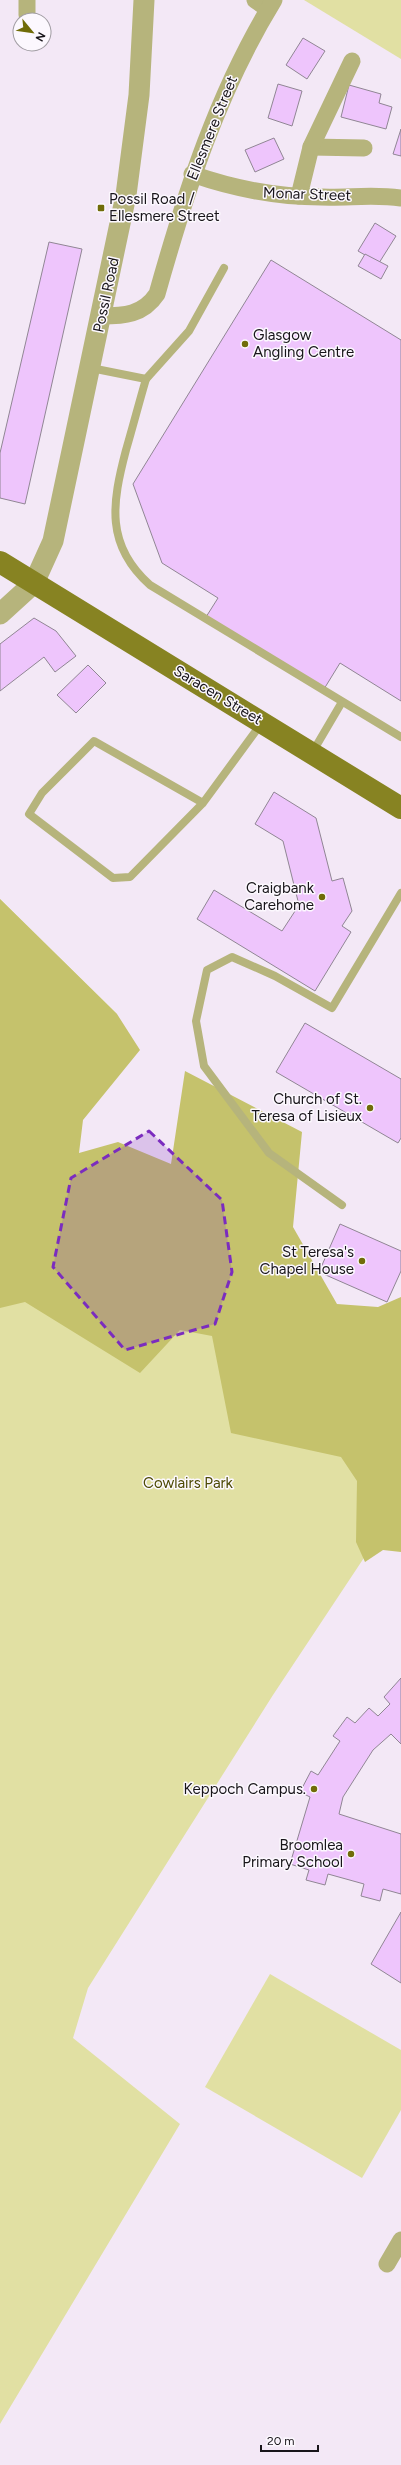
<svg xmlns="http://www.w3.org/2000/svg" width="401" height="2465" viewBox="0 0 401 2465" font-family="Figtree,sans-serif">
  <rect width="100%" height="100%" fill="#f3e8f6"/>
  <g fill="#e1e0a3">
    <polygon points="304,0 401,0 401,59"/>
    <polygon points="0,899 117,1014 20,1161 401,1392 401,1502 273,1695 88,1988 73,2038 180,2124 0,2424"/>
    <polygon points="270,1974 401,2050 401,2110 362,2178 205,2087"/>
  </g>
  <polygon fill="#c5c26c" points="0,899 117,1014 140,1050 83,1120 79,1153 118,1142 171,1164 185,1071 302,1132 293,1227 337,1304 378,1307 401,1297 401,1552 383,1550 365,1562 356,1542 357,1481 341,1457 231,1433 212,1336 180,1330 140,1373 25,1302 0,1308"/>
  <g fill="#eec5fc" stroke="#908694">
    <polygon points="303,38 325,51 307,79 286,65"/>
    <polygon points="278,84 302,91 292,126 268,118"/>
    <polygon points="349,85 381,94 379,103 392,107 386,129 341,117"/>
    <polygon points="401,129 401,156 393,154"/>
    <polygon points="274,138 284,159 255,172 245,150"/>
    <polygon points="375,223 396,236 379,263 358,251"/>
    <polygon points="49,242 82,249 25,504 0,498 0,453"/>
    <polygon points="365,254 388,266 381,279 358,266"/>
    <polygon points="271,260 401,340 401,701 340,663 324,689 206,617 218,598 162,563 133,484"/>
    <polygon points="34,618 56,631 76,656 55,672 44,657 0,691 0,644"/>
    <polygon points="88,665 106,683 76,713 57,695"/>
    <polygon points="274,792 316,818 332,881 343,878 352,911 342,926 351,932 315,991 197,919 214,890 282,931 299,905 283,841 255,824"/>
    <polygon points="305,1023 401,1079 401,1138 398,1143 276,1072"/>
    <polygon points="340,1224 401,1251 401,1271 387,1302 319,1272"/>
    <polygon points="401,1678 401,1744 391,1734 373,1750 343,1797 339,1814 401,1834 401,1894 383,1889 380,1901 361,1896 364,1884 328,1874 325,1885 306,1880 309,1870 290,1864 310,1797 300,1792 311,1771 318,1775 340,1741 333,1736 347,1717 355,1723 369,1708 378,1716 390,1704 384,1697"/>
    <polygon points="401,1912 401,1983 371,1964"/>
  </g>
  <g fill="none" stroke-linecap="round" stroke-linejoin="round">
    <g stroke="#b6b47c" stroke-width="8">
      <polyline points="91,368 146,379 189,331 224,268"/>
      <path d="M146,379C139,403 133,426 126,450C112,503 105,545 150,585L401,737"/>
      <polyline points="312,753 342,702"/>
      <polyline points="203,803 94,741 42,793 29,814 113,878 130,877 203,803 261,724"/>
      <polyline points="342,1205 269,1153 204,1066 196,1021 207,970 232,957 275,976 332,1008 401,893"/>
    </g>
    <g stroke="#b6b47c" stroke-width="17">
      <polyline points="27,0 27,15"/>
      <polyline points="255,0 268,9"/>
      <polyline points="311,147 364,148"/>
      <path d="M192,174C235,189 276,197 321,197C348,198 374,194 401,198"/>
      <polyline points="299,196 311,147 352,61"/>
      <path d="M101,316C124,316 143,315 157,294C186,191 218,91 274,0"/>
      <polyline points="387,2264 401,2240"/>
    </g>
    <polyline stroke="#b6b47c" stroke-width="21" points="0,614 34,583 53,541 126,195 139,95 144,0"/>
    <polyline stroke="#878322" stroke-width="22" points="0,562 401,808"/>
  </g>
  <path fill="#7b2cbf" fill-opacity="0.2" stroke="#7b2cbf" stroke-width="3" stroke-dasharray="8 5" stroke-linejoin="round" d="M149,1131L222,1200L232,1272L215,1324L125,1350L53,1267L71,1178Z"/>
  <g fill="#706c08" stroke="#fcf8fe" stroke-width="1.5">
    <rect x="97" y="204" width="8" height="8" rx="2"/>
    <circle cx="245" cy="344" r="4"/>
    <circle cx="322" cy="897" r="4"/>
    <circle cx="370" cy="1108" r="4"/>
    <circle cx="362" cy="1261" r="4"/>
    <circle cx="314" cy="1789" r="4"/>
    <circle cx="351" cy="1854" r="4"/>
  </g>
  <g text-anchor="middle" stroke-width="3" stroke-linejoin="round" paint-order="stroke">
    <g font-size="15" fill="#18151a" stroke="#fcf8fe">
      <text transform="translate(212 128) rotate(-68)" y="5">Ellesmere Street</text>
      <text transform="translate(307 194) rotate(2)" y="5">Monar Street</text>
      <text transform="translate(106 295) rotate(-78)" y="5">Possil Road</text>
      <text transform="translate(218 695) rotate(31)" y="5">Saracen Street</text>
    </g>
    <g font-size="15" fill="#18151a" stroke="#fcf8fe" text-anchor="end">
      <text x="109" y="204" text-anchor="start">Possil Road /<tspan x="109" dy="17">Ellesmere Street</tspan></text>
      <text x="253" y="340" text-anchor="start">Glasgow<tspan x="253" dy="17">Angling Centre</tspan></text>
      <text x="314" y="893">Craigbank<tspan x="314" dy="17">Carehome</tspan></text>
      <text x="362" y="1104">Church of St.<tspan x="362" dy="17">Teresa of Lisieux</tspan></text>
      <text x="354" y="1257">St Teresa's<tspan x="354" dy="17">Chapel House</tspan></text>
      <text x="306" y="1794">Keppoch Campus.</text>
      <text x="343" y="1850">Broomlea<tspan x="343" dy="17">Primary School</tspan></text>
    </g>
    <g font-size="15" fill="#4d4a04" stroke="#fcf8fe">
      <text x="188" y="1488">Cowlairs Park</text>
    </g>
  </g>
  <g transform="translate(32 32) rotate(119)"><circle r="19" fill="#fcf8fe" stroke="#a19da3"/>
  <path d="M0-3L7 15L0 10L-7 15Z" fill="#706c08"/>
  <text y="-6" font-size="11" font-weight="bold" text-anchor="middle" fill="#18151a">N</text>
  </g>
  <path d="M261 2445v6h57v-6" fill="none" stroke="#18151a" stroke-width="2"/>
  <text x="267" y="2445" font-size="12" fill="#18151a" stroke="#fcf8fe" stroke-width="3" paint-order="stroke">20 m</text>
</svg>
